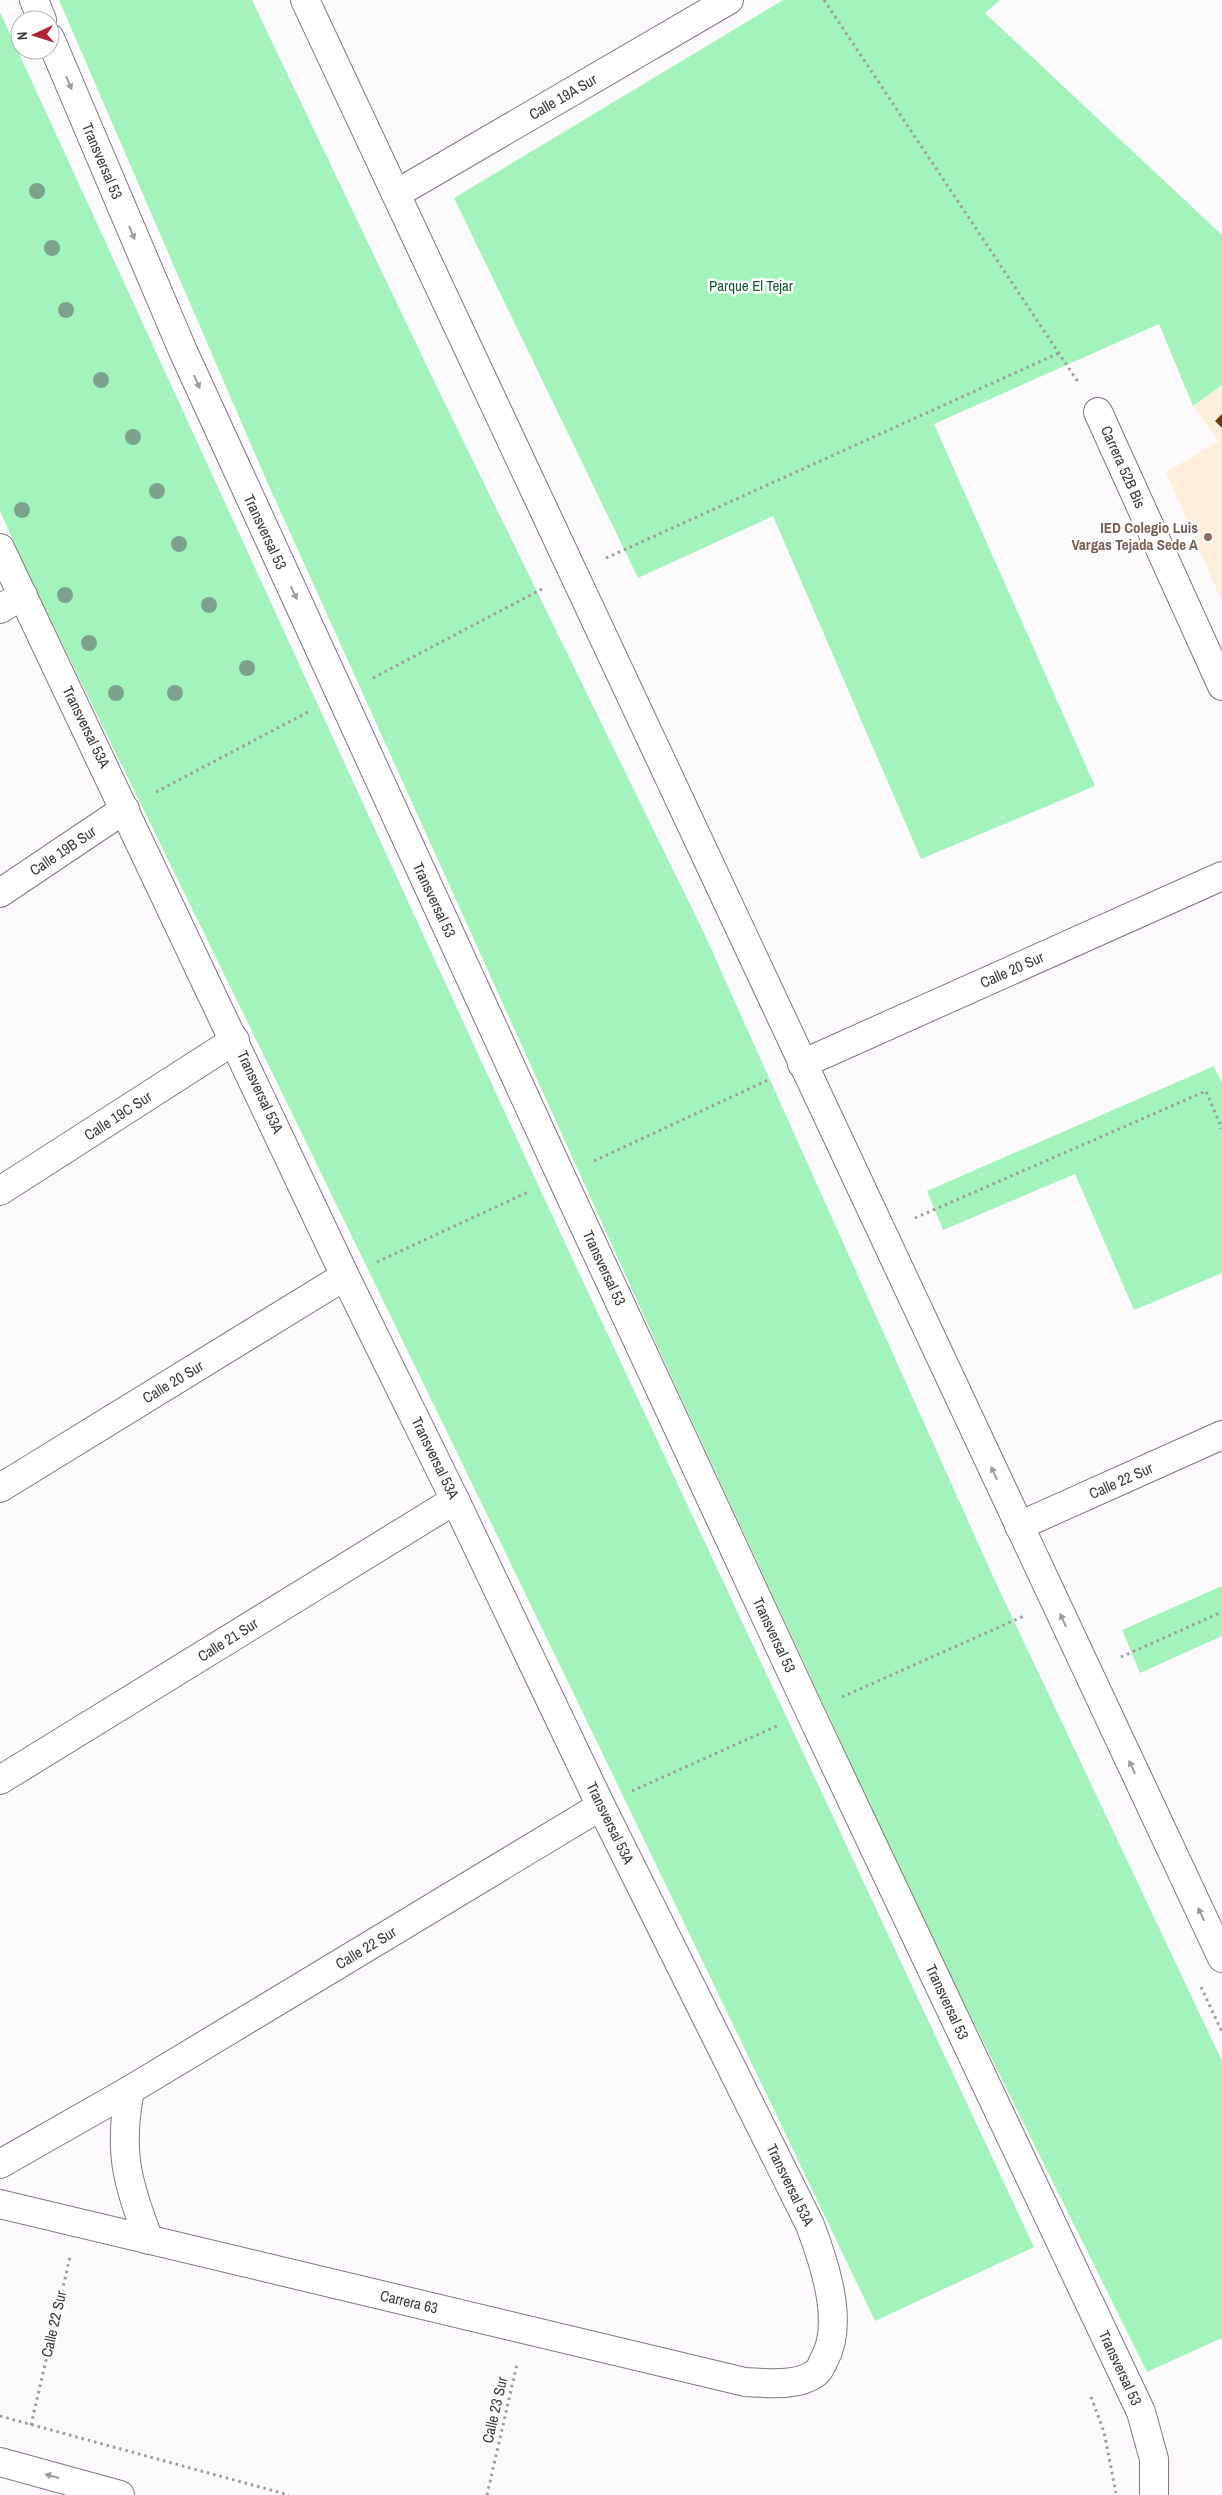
<svg xmlns="http://www.w3.org/2000/svg" width="1222" height="2495" viewBox="0 0 1222 2495" font-family="'Archivo Narrow',sans-serif">
  <rect width="100%" height="100%" fill="#fdfafe"/>
  <polygon fill="#feefdc" points="1222,385 1222,602 1166,472 1219,441 1193,406"/>
  <g fill="#a3f4bc">
    <polygon points="59,0 252,0 435,383 704,933 996,1583 1222,2061 1222,2338 1147,2372 925,1924 672,1378 265,477"/>
    <polygon points="783,0 1000,0 985,13 1222,235 1222,385 1193,406 1159,324 934,424 1095,786 921,859 773,516 638,578 454,198"/>
    <path d="M0,12L539,1187L1034,2247L875,2321C596,1737 313,1154 27,572L0,511Z"/>
    <polygon points="1214,1066 1222,1083 1222,1273 1134,1310 1075,1174 943,1230 927,1191"/>
    <polygon points="1222,1586 1222,1636 1140,1673 1122,1630"/>
  </g>
  <polygon fill="#743803" points="1222,414 1222,428 1215,421"/>
  <g fill="none" stroke-linecap="round" stroke-linejoin="round">
    <defs>
      <g id="minor">
        <polyline points="396,194 729,0"/>
        <polyline points="1098,412 1222,686"/>
        <path d="M0,548L345,1276L455,1500L601,1806L810,2225C824,2262 845,2323 824,2360C822,2364 820,2370 816,2373C797,2387 767,2383 745,2382L0,2204"/>
        <polyline points="0,609 23,595"/>
        <polyline points="0,893 125,809"/>
        <polyline points="802,1064 1222,876"/>
        <polyline points="0,1191 235,1040"/>
        <polyline points="0,1488 345,1276"/>
        <polyline points="1019,1526 1222,1435"/>
        <polyline points="0,1780 455,1500"/>
        <path d="M130,2090C118,2151 127,2183 149,2240"/>
        <polyline points="0,2164 130,2090 601,1806"/>
      </g>
      <g id="tertiary">
        <polyline points="34,0 42,20"/>
        <polyline points="305,0 1222,1958"/>
        <polyline points="50,38 183,351 561,1176 810,1712 1141,2412 1154,2459 1154,2495"/>
      </g>
      <polyline id="primary" points="0,2462 120,2495"/>
    </defs>
    <use href="#minor" stroke="#827486" stroke-width="30"/>
    <use href="#tertiary" stroke="#827486" stroke-width="30"/>
    <use href="#primary" stroke="#827486" stroke-width="30"/>
    <g stroke="#9f9aa0" stroke-width="3" stroke-dasharray="2.5 4" stroke-linecap="butt">
      <polyline points="824,0 1078,382"/>
      <polyline points="606,558 1059,353"/>
      <polyline points="373,678 542,589"/>
      <polyline points="156,792 308,712"/>
      <polyline points="594,1161 770,1079"/>
      <polyline points="915,1218 1206,1091 1222,1129"/>
      <polyline points="377,1262 528,1192"/>
      <polyline points="1121,1657 1222,1612"/>
      <polyline points="842,1697 1024,1616"/>
      <polyline points="632,1791 777,1726"/>
      <polyline points="1201,1987 1222,2032"/>
      <polyline points="1091,2397 1104,2432 1116,2493"/>
      <polyline points="0,2416 289,2495"/>
      <polyline points="31,2425 70,2257"/>
      <polyline points="487,2495 517,2364"/>
    </g>
    <use href="#minor" stroke="#fff" stroke-width="28"/>
    <use href="#tertiary" stroke="#fff" stroke-width="28"/>
    <use href="#primary" stroke="#fff" stroke-width="28"/>
  </g>
  <g fill="#7ca28e">
    <circle cx="37" cy="191" r="8"/>
    <circle cx="52" cy="248" r="8"/>
    <circle cx="66" cy="310" r="8"/>
    <circle cx="101" cy="380" r="8"/>
    <circle cx="133" cy="437" r="8"/>
    <circle cx="157" cy="491" r="8"/>
    <circle cx="22" cy="510" r="8"/>
    <circle cx="179" cy="544" r="8"/>
    <circle cx="65" cy="595" r="8"/>
    <circle cx="209" cy="605" r="8"/>
    <circle cx="89" cy="643" r="8"/>
    <circle cx="247" cy="668" r="8"/>
    <circle cx="116" cy="693" r="8"/>
    <circle cx="175" cy="693" r="8"/>
  </g>
  <defs><path id="oneway-solid" d="M-6-.8H1V-3.2L6.5 0L1 3.2V.8H-6Z" transform="scale(1.25)"/></defs>
  <g fill="#9f9ca0">
    <use href="#oneway-solid" transform="translate(69 83) rotate(67)"/>
    <use href="#oneway-solid" transform="translate(132 233) rotate(67)"/>
    <use href="#oneway-solid" transform="translate(197 382) rotate(66)"/>
    <use href="#oneway-solid" transform="translate(294 593) rotate(65)"/>
    <use href="#oneway-solid" transform="translate(994 1473) rotate(-115)"/>
    <use href="#oneway-solid" transform="translate(1063 1620) rotate(-114)"/>
    <use href="#oneway-solid" transform="translate(1132 1767) rotate(-115)"/>
    <use href="#oneway-solid" transform="translate(1201 1914) rotate(-115)"/>
    <use href="#oneway-solid" transform="translate(52 2476) rotate(-165)"/>
  </g>
  <circle fill="#8d6e63" stroke="#fff" stroke-width="2" cx="1208" cy="537" r="5"/>
  <g text-anchor="middle" stroke-width="5" stroke-linejoin="round" paint-order="stroke">
    <g font-size="15" fill="#3f3840" stroke="#fff">
      <text transform="translate(563 97) rotate(-30)" y="5">Calle 19A Sur</text>
      <text transform="translate(102 161) rotate(67)" y="5">Transversal 53</text>
      <text transform="translate(1123 467) rotate(66)" y="5">Carrera 52B Bis</text>
      <text transform="translate(265 532) rotate(65)" y="5">Transversal 53</text>
      <text transform="translate(86 727) rotate(64)" y="5">Transversal 53A</text>
      <text transform="translate(63 851) rotate(-34)" y="5">Calle 19B Sur</text>
      <text transform="translate(434 900) rotate(65)" y="5">Transversal 53</text>
      <text transform="translate(1012 970) rotate(-24)" y="5">Calle 20 Sur</text>
      <text transform="translate(260 1092) rotate(65)" y="5">Transversal 53A</text>
      <text transform="translate(118 1116) rotate(-33)" y="5">Calle 19C Sur</text>
      <text transform="translate(604 1268) rotate(65)" y="5">Transversal 53</text>
      <text transform="translate(173 1382) rotate(-31)" y="5">Calle 20 Sur</text>
      <text transform="translate(435 1458) rotate(64)" y="5">Transversal 53A</text>
      <text transform="translate(1121 1481) rotate(-24)" y="5">Calle 22 Sur</text>
      <text transform="translate(774 1635) rotate(65)" y="5">Transversal 53</text>
      <text transform="translate(228 1640) rotate(-32)" y="5">Calle 21 Sur</text>
      <text transform="translate(610 1823) rotate(64)" y="5">Transversal 53A</text>
      <text transform="translate(366 1948) rotate(-31)" y="5">Calle 22 Sur</text>
      <text transform="translate(947 2002) rotate(65)" y="5">Transversal 53</text>
      <text transform="translate(790 2185) rotate(64)" y="5">Transversal 53A</text>
      <text transform="translate(409 2302) rotate(13)" y="5">Carrera 63</text>
      <text transform="translate(54 2324) rotate(-77)" y="5">Calle 22 Sur</text>
      <text transform="translate(1120 2368) rotate(65)" y="5">Transversal 53</text>
      <text transform="translate(495 2410) rotate(-77)" y="5">Calle 23 Sur</text>
    </g>
    <g font-size="15" fill="#135a32" stroke="#fff">
      <text x="751" y="291">Parque El Tejar</text>
    </g>
    <g font-size="15" font-weight="bold" fill="#785e54" stroke="#fff" text-anchor="end">
      <text x="1198" y="533">IED Colegio Luis<tspan x="1198" dy="17">Vargas Tejada Sede A</tspan></text>
    </g>
  </g>
  <g transform="translate(35 35) rotate(266)"><circle r="24" fill="#ffffff" stroke="#b2afb3"/>
  <path d="M0-4L9 19L0 12L-9 19Z" fill="#b42235"/>
  <text y="-8" font-size="14" font-weight="bold" text-anchor="middle" fill="#3f3840">N</text>
  </g>
</svg>
